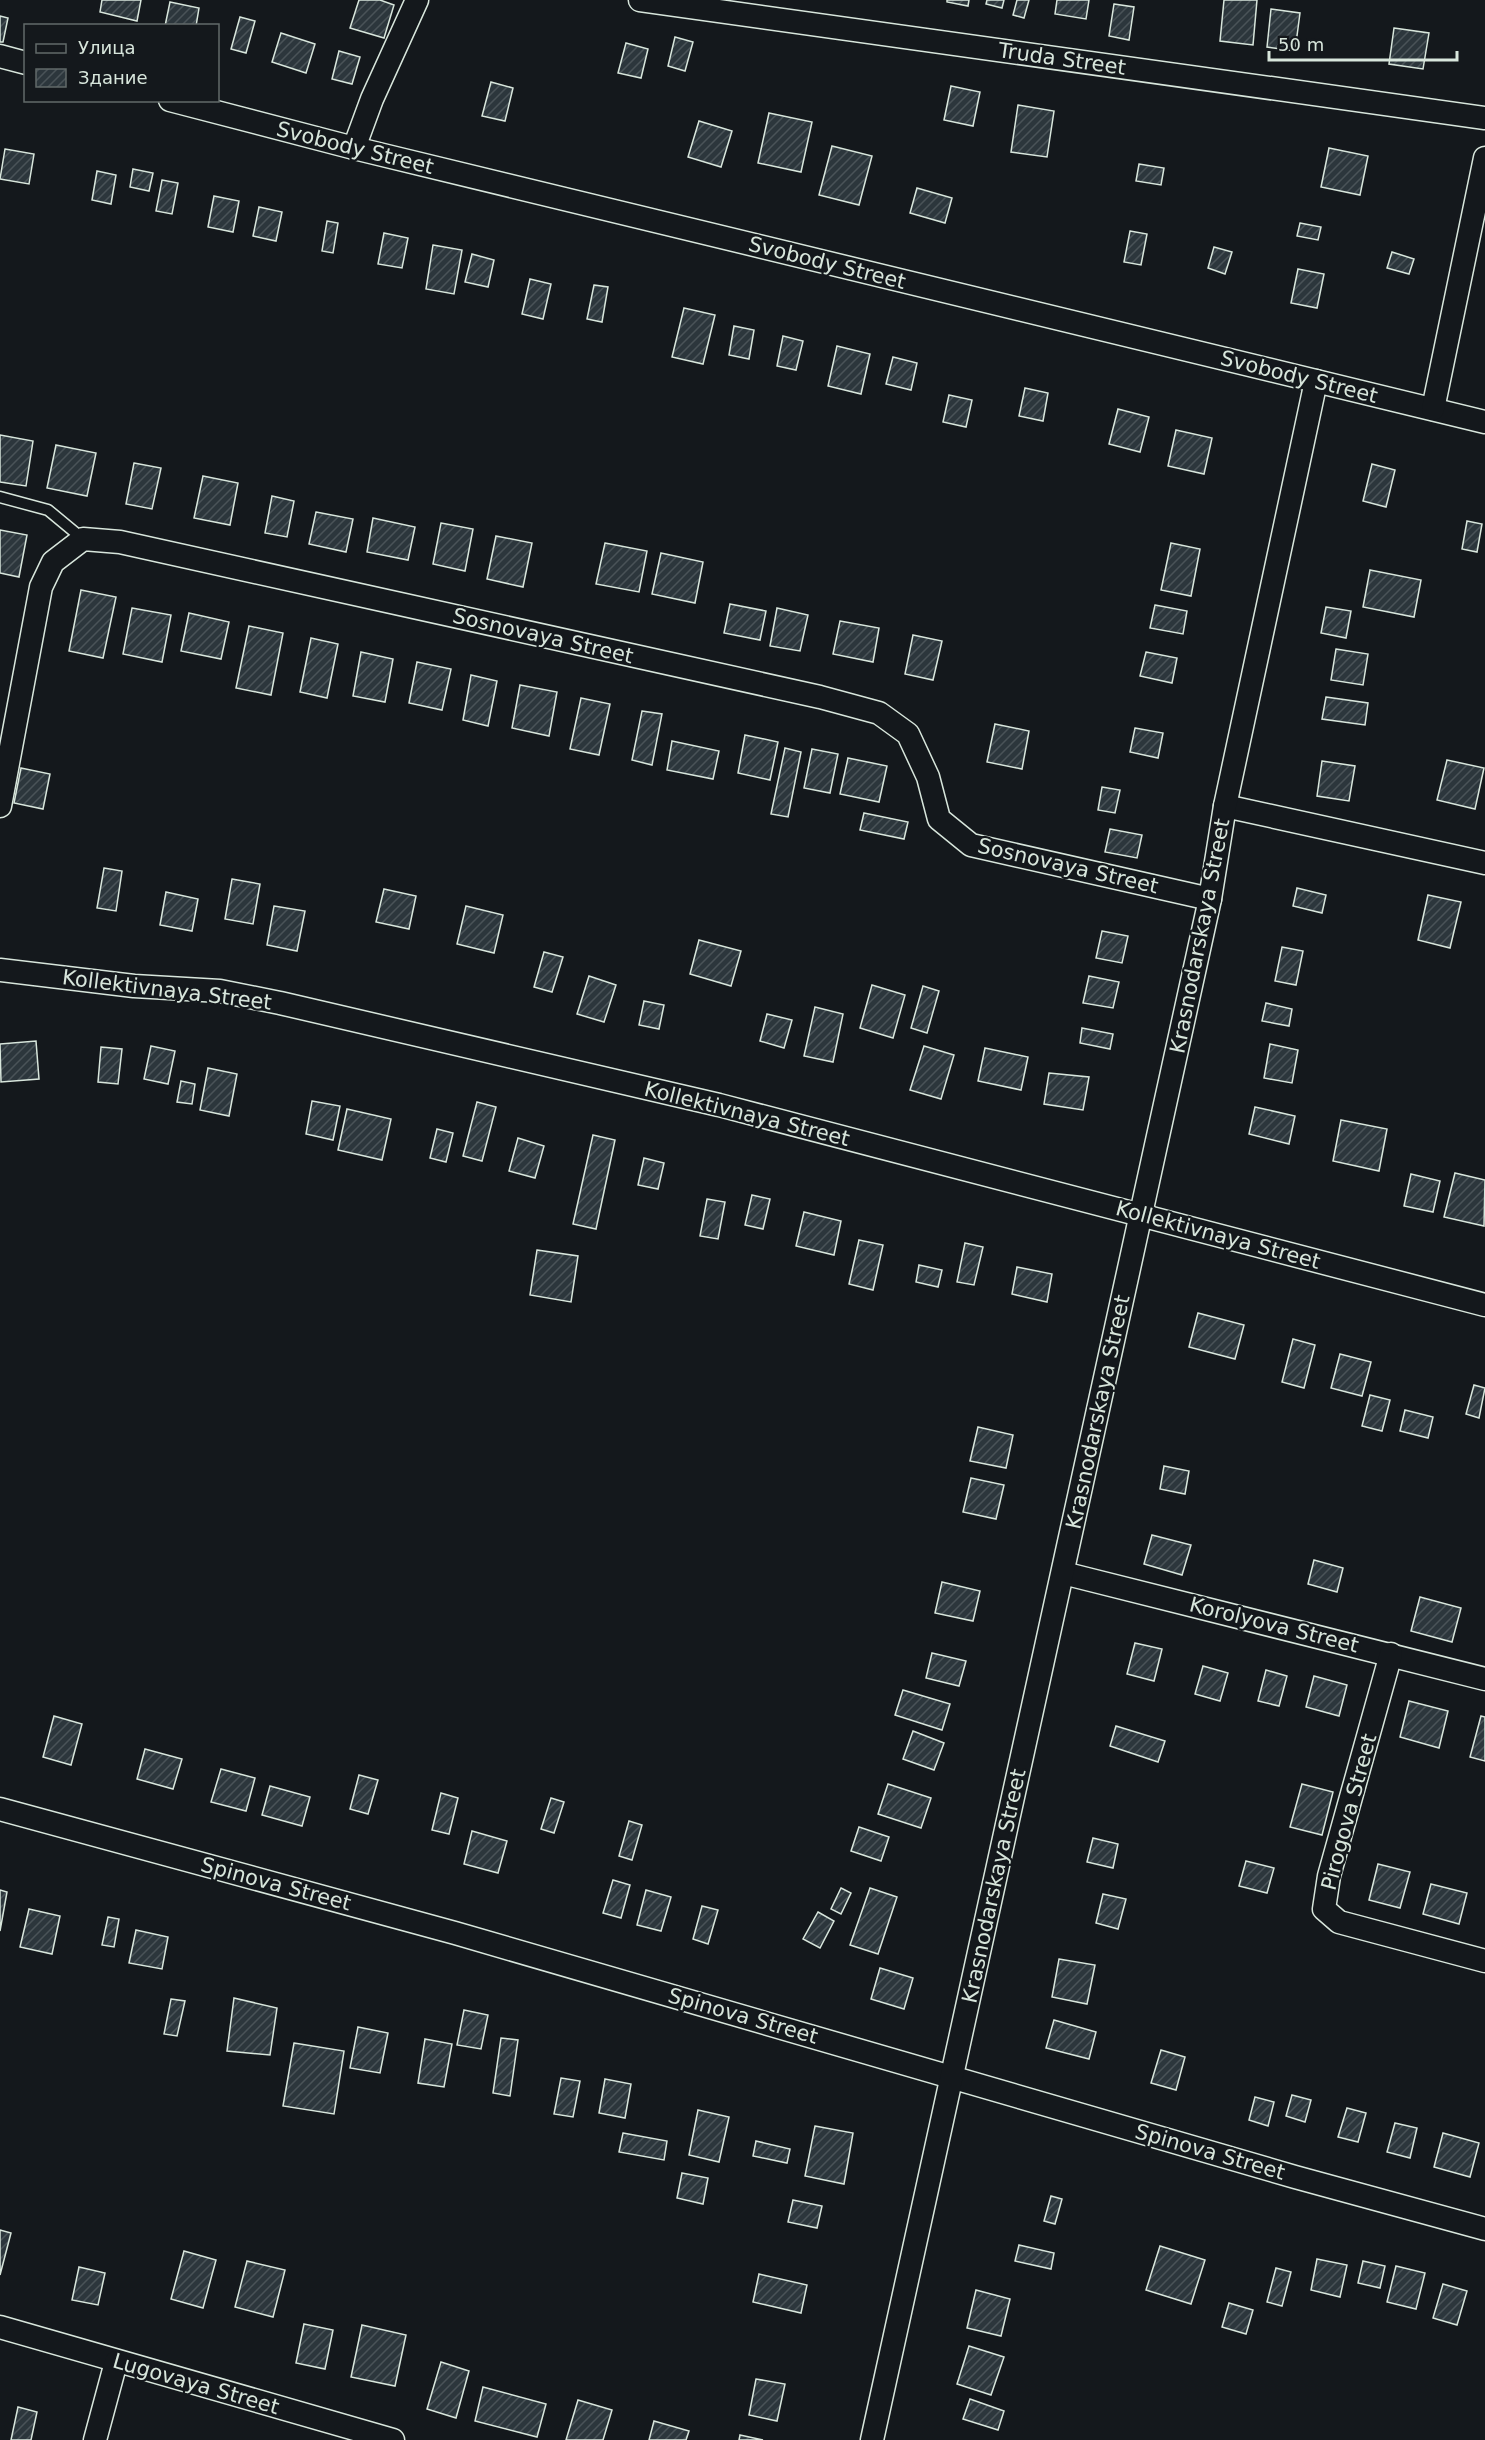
<svg xmlns="http://www.w3.org/2000/svg" width="1485" height="2440" viewBox="0 0 1485 2440" font-family="'DejaVu Sans',sans-serif">
  <defs>
    <pattern id="building-hatch" width="6" height="6" patternUnits="userSpaceOnUse" patternTransform="scale(1.5)"><rect width="6" height="6" fill="#2c363c"/><path d="M-1 1l2-2M0 6l6-6M5 7l2-2" fill="none" stroke="#4a5358"/></pattern>
  </defs>
  <rect width="100%" height="100%" fill="#14181c"/>
  <g fill="url(#building-hatch)" stroke="#d8e6dc" stroke-width="1.5">
    <polygon points="102,0 141,0 137,21 100,12"/>
    <polygon points="359,0 380,0 394,5 384,38 350,28"/>
    <polygon points="947,0 969,0 968,6 947,2"/>
    <polygon points="987,0 1004,0 1002,8 986,4"/>
    <polygon points="1017,0 1029,0 1024,18 1013,15"/>
    <polygon points="1057,0 1089,0 1086,19 1055,14"/>
    <polygon points="1224,0 1257,0 1253,45 1220,41"/>
    <polygon points="170,2 199,8 196,26 165,26"/>
    <polygon points="1114,4 1134,7 1129,40 1109,36"/>
    <polygon points="1271,9 1300,13 1295,51 1267,47"/>
    <polygon points="0,16 8,18 3,42 0,42"/>
    <polygon points="240,17 255,21 246,53 231,49"/>
    <polygon points="1394,28 1429,33 1423,69 1389,64"/>
    <polygon points="281,33 315,44 306,73 272,62"/>
    <polygon points="675,37 693,42 685,71 668,66"/>
    <polygon points="626,43 648,49 641,78 618,73"/>
    <polygon points="339,51 360,57 352,84 332,79"/>
    <polygon points="491,82 513,88 505,121 482,116"/>
    <polygon points="951,86 980,92 973,126 944,120"/>
    <polygon points="1018,105 1054,111 1047,157 1011,152"/>
    <polygon points="769,113 812,122 801,172 758,163"/>
    <polygon points="699,121 732,131 721,167 688,157"/>
    <polygon points="832,146 872,156 859,205 819,195"/>
    <polygon points="1329,148 1368,156 1360,195 1321,187"/>
    <polygon points="5,149 34,154 29,184 0,179"/>
    <polygon points="1139,164 1164,168 1161,185 1136,181"/>
    <polygon points="133,169 153,173 149,191 130,187"/>
    <polygon points="97,171 116,175 111,204 92,200"/>
    <polygon points="162,180 178,183 172,214 156,211"/>
    <polygon points="917,188 952,198 945,223 910,213"/>
    <polygon points="214,196 239,201 233,232 208,227"/>
    <polygon points="259,207 282,212 276,241 253,236"/>
    <polygon points="327,221 338,223 333,253 322,251"/>
    <polygon points="1300,223 1321,227 1318,240 1297,236"/>
    <polygon points="1130,231 1147,234 1141,265 1124,262"/>
    <polygon points="384,233 408,238 402,268 378,264"/>
    <polygon points="433,245 462,250 454,294 426,289"/>
    <polygon points="1214,247 1232,252 1225,274 1208,268"/>
    <polygon points="1392,252 1414,259 1409,274 1387,268"/>
    <polygon points="472,254 494,260 488,287 465,282"/>
    <polygon points="1298,269 1324,274 1317,308 1291,303"/>
    <polygon points="530,279 551,284 543,319 522,314"/>
    <polygon points="594,285 608,287 602,322 587,319"/>
    <polygon points="684,308 715,315 703,364 672,357"/>
    <polygon points="734,326 754,330 749,359 729,355"/>
    <polygon points="783,336 803,341 796,370 777,366"/>
    <polygon points="837,346 870,354 861,394 828,386"/>
    <polygon points="893,357 917,363 911,390 886,384"/>
    <polygon points="1025,388 1048,393 1043,421 1019,416"/>
    <polygon points="949,395 972,400 966,427 943,422"/>
    <polygon points="1118,409 1149,417 1140,452 1109,444"/>
    <polygon points="1176,430 1212,438 1204,474 1168,466"/>
    <polygon points="0,435 33,441 26,486 0,482"/>
    <polygon points="56,445 96,453 87,496 47,488"/>
    <polygon points="134,463 161,468 152,509 126,504"/>
    <polygon points="1372,464 1395,470 1386,507 1363,501"/>
    <polygon points="203,476 238,483 230,525 194,518"/>
    <polygon points="272,496 294,501 287,537 265,533"/>
    <polygon points="316,512 353,519 346,552 309,544"/>
    <polygon points="373,518 415,527 408,560 367,552"/>
    <polygon points="1467,521 1482,524 1477,552 1462,549"/>
    <polygon points="441,523 473,529 465,571 433,564"/>
    <polygon points="0,530 27,535 19,577 0,573"/>
    <polygon points="496,536 532,543 523,587 487,579"/>
    <polygon points="605,543 647,551 639,592 596,584"/>
    <polygon points="1171,543 1200,549 1191,596 1161,590"/>
    <polygon points="661,553 703,562 695,603 652,594"/>
    <polygon points="1370,570 1421,580 1414,617 1363,607"/>
    <polygon points="81,590 116,597 103,658 69,651"/>
    <polygon points="730,604 766,611 760,640 724,633"/>
    <polygon points="1155,605 1187,611 1183,634 1150,628"/>
    <polygon points="1326,607 1351,611 1346,638 1321,633"/>
    <polygon points="132,608 171,615 162,662 123,654"/>
    <polygon points="777,608 808,615 800,651 770,646"/>
    <polygon points="189,613 229,622 221,659 181,651"/>
    <polygon points="840,621 879,628 873,662 833,654"/>
    <polygon points="249,626 283,633 271,695 236,688"/>
    <polygon points="913,635 942,641 933,680 905,674"/>
    <polygon points="311,638 338,644 327,698 300,692"/>
    <polygon points="1336,649 1368,654 1363,685 1331,680"/>
    <polygon points="361,652 393,659 385,702 353,696"/>
    <polygon points="1146,652 1177,658 1172,683 1140,676"/>
    <polygon points="417,662 451,669 442,710 409,703"/>
    <polygon points="471,675 497,681 488,726 463,720"/>
    <polygon points="520,685 557,692 549,736 512,728"/>
    <polygon points="1326,697 1368,703 1365,725 1322,719"/>
    <polygon points="581,698 610,704 599,755 570,749"/>
    <polygon points="642,711 662,714 652,765 632,760"/>
    <polygon points="995,724 1029,731 1022,769 987,762"/>
    <polygon points="1135,728 1163,733 1158,758 1130,752"/>
    <polygon points="745,735 778,742 770,780 738,773"/>
    <polygon points="672,741 719,751 713,779 667,770"/>
    <polygon points="785,748 801,752 788,817 771,814"/>
    <polygon points="812,749 838,754 830,793 804,788"/>
    <polygon points="848,758 887,766 879,802 840,794"/>
    <polygon points="1447,760 1484,768 1475,809 1437,800"/>
    <polygon points="1322,761 1355,766 1349,801 1317,796"/>
    <polygon points="21,768 50,774 43,809 14,803"/>
    <polygon points="1102,787 1120,790 1115,813 1098,810"/>
    <polygon points="864,813 908,822 904,839 860,830"/>
    <polygon points="1110,829 1142,835 1137,858 1105,852"/>
    <polygon points="104,868 122,871 116,911 97,908"/>
    <polygon points="232,879 260,884 253,924 225,919"/>
    <polygon points="1297,888 1326,895 1322,913 1293,906"/>
    <polygon points="384,889 416,896 409,929 376,922"/>
    <polygon points="166,892 198,899 192,931 160,925"/>
    <polygon points="1428,895 1461,902 1450,948 1418,940"/>
    <polygon points="274,906 305,911 297,951 267,945"/>
    <polygon points="466,906 503,915 494,953 457,944"/>
    <polygon points="1102,931 1128,936 1122,963 1096,958"/>
    <polygon points="699,940 741,951 731,986 690,974"/>
    <polygon points="1282,947 1303,951 1296,985 1275,981"/>
    <polygon points="544,952 563,957 552,992 534,987"/>
    <polygon points="589,976 616,985 604,1022 577,1014"/>
    <polygon points="1089,976 1119,982 1113,1008 1083,1003"/>
    <polygon points="872,985 905,995 893,1038 860,1028"/>
    <polygon points="923,986 939,991 927,1033 911,1028"/>
    <polygon points="644,1001 664,1005 659,1029 639,1025"/>
    <polygon points="1266,1003 1292,1009 1289,1026 1262,1021"/>
    <polygon points="815,1007 843,1014 833,1062 804,1056"/>
    <polygon points="767,1014 792,1020 784,1048 760,1041"/>
    <polygon points="1082,1028 1113,1034 1110,1049 1080,1043"/>
    <polygon points="36,1041 39,1079 1,1082 0,1044"/>
    <polygon points="1270,1044 1298,1050 1292,1083 1264,1078"/>
    <polygon points="151,1046 175,1051 168,1084 144,1079"/>
    <polygon points="924,1046 954,1055 941,1099 910,1090"/>
    <polygon points="101,1047 122,1049 118,1084 98,1082"/>
    <polygon points="985,1048 1028,1057 1021,1090 978,1081"/>
    <polygon points="208,1068 237,1074 229,1116 200,1110"/>
    <polygon points="1049,1073 1089,1077 1083,1110 1044,1104"/>
    <polygon points="181,1081 195,1084 192,1104 177,1102"/>
    <polygon points="312,1101 340,1106 333,1140 306,1134"/>
    <polygon points="477,1102 496,1107 482,1161 463,1156"/>
    <polygon points="1255,1107 1295,1116 1289,1144 1249,1134"/>
    <polygon points="347,1109 391,1119 382,1160 338,1150"/>
    <polygon points="1341,1120 1387,1129 1379,1171 1333,1161"/>
    <polygon points="437,1129 453,1133 446,1162 430,1158"/>
    <polygon points="593,1135 615,1140 596,1229 573,1224"/>
    <polygon points="518,1138 544,1146 535,1178 509,1171"/>
    <polygon points="644,1158 664,1163 658,1189 638,1185"/>
    <polygon points="1455,1173 1485,1180 1484,1226 1444,1217"/>
    <polygon points="1411,1174 1440,1181 1433,1212 1404,1206"/>
    <polygon points="752,1195 770,1199 763,1229 745,1225"/>
    <polygon points="707,1199 725,1202 718,1239 700,1236"/>
    <polygon points="804,1212 841,1221 834,1255 796,1246"/>
    <polygon points="859,1240 883,1245 873,1290 849,1284"/>
    <polygon points="965,1243 983,1247 974,1285 957,1282"/>
    <polygon points="537,1250 578,1256 571,1302 530,1295"/>
    <polygon points="919,1265 942,1270 938,1287 916,1282"/>
    <polygon points="1017,1267 1052,1274 1047,1302 1012,1294"/>
    <polygon points="1198,1313 1244,1325 1235,1359 1189,1347"/>
    <polygon points="1293,1339 1315,1345 1304,1388 1282,1382"/>
    <polygon points="1340,1354 1371,1362 1362,1396 1331,1388"/>
    <polygon points="1474,1385 1485,1388 1479,1418 1466,1414"/>
    <polygon points="1370,1395 1390,1400 1382,1431 1362,1426"/>
    <polygon points="1405,1410 1433,1417 1428,1438 1400,1431"/>
    <polygon points="978,1427 1013,1435 1006,1468 970,1461"/>
    <polygon points="1164,1466 1189,1471 1185,1494 1160,1489"/>
    <polygon points="971,1478 1004,1485 996,1519 963,1512"/>
    <polygon points="1152,1535 1191,1545 1182,1575 1144,1564"/>
    <polygon points="1314,1560 1343,1568 1337,1592 1308,1584"/>
    <polygon points="942,1582 980,1591 973,1621 935,1613"/>
    <polygon points="1420,1597 1461,1608 1452,1642 1411,1631"/>
    <polygon points="1135,1643 1162,1649 1154,1681 1127,1674"/>
    <polygon points="932,1653 966,1661 959,1686 926,1678"/>
    <polygon points="1203,1666 1228,1673 1220,1701 1195,1694"/>
    <polygon points="1266,1670 1287,1676 1279,1706 1258,1701"/>
    <polygon points="1314,1676 1347,1685 1339,1716 1306,1707"/>
    <polygon points="903,1690 950,1704 942,1730 895,1715"/>
    <polygon points="1409,1701 1448,1711 1439,1748 1400,1737"/>
    <polygon points="54,1716 82,1724 71,1765 43,1757"/>
    <polygon points="1481,1716 1485,1717 1485,1761 1470,1757"/>
    <polygon points="1116,1726 1165,1741 1158,1762 1110,1746"/>
    <polygon points="913,1731 944,1743 934,1770 903,1759"/>
    <polygon points="145,1749 182,1759 173,1789 137,1779"/>
    <polygon points="221,1769 255,1778 246,1811 211,1802"/>
    <polygon points="359,1775 378,1780 368,1814 350,1809"/>
    <polygon points="888,1784 931,1798 921,1828 878,1814"/>
    <polygon points="1302,1784 1333,1792 1322,1835 1290,1827"/>
    <polygon points="270,1786 310,1797 302,1826 262,1815"/>
    <polygon points="441,1793 458,1798 449,1834 432,1830"/>
    <polygon points="551,1798 564,1802 554,1833 541,1829"/>
    <polygon points="629,1821 642,1825 632,1860 619,1856"/>
    <polygon points="859,1827 889,1837 881,1861 851,1851"/>
    <polygon points="472,1831 507,1841 498,1873 464,1864"/>
    <polygon points="1093,1838 1118,1844 1113,1868 1087,1862"/>
    <polygon points="1246,1861 1274,1868 1267,1893 1239,1886"/>
    <polygon points="1378,1864 1410,1872 1400,1908 1369,1900"/>
    <polygon points="613,1880 630,1885 621,1918 603,1913"/>
    <polygon points="1431,1884 1467,1893 1459,1924 1423,1914"/>
    <polygon points="841,1888 851,1893 841,1914 831,1909"/>
    <polygon points="870,1888 897,1897 878,1954 850,1945"/>
    <polygon points="0,1890 7,1892 0,1931"/>
    <polygon points="646,1890 671,1897 661,1931 637,1925"/>
    <polygon points="1103,1894 1126,1899 1118,1929 1096,1923"/>
    <polygon points="702,1906 718,1910 708,1944 693,1939"/>
    <polygon points="29,1909 60,1916 52,1954 20,1947"/>
    <polygon points="818,1912 834,1921 820,1948 803,1939"/>
    <polygon points="108,1917 119,1919 114,1947 102,1945"/>
    <polygon points="136,1930 168,1937 162,1969 129,1963"/>
    <polygon points="1059,1959 1095,1965 1087,2004 1052,1997"/>
    <polygon points="880,1968 913,1978 904,2009 871,1999"/>
    <polygon points="234,1998 277,2008 270,2055 227,2051"/>
    <polygon points="171,1999 185,2001 177,2036 164,2034"/>
    <polygon points="464,2010 488,2015 481,2049 457,2045"/>
    <polygon points="1054,2020 1096,2032 1089,2059 1046,2048"/>
    <polygon points="358,2027 388,2033 380,2073 350,2068"/>
    <polygon points="501,2038 518,2040 510,2096 493,2093"/>
    <polygon points="425,2039 452,2044 444,2087 418,2083"/>
    <polygon points="294,2043 344,2051 334,2114 283,2106"/>
    <polygon points="1161,2050 1185,2057 1176,2090 1151,2083"/>
    <polygon points="561,2078 580,2081 573,2117 554,2114"/>
    <polygon points="605,2079 631,2084 625,2118 599,2113"/>
    <polygon points="1292,2095 1311,2100 1305,2122 1286,2116"/>
    <polygon points="1255,2097 1274,2102 1268,2126 1249,2120"/>
    <polygon points="1347,2108 1366,2113 1358,2142 1338,2137"/>
    <polygon points="698,2110 729,2117 719,2162 689,2155"/>
    <polygon points="1395,2123 1417,2128 1410,2158 1387,2152"/>
    <polygon points="815,2126 853,2133 844,2184 805,2176"/>
    <polygon points="623,2133 667,2141 664,2160 619,2152"/>
    <polygon points="1443,2133 1479,2143 1470,2177 1434,2167"/>
    <polygon points="756,2141 790,2149 787,2163 753,2156"/>
    <polygon points="682,2173 708,2178 703,2204 677,2198"/>
    <polygon points="1051,2196 1062,2199 1055,2224 1044,2221"/>
    <polygon points="793,2200 822,2206 817,2228 788,2222"/>
    <polygon points="0,2230 11,2233 0,2275"/>
    <polygon points="1019,2245 1054,2253 1051,2269 1015,2261"/>
    <polygon points="1160,2246 1205,2260 1191,2304 1146,2290"/>
    <polygon points="184,2251 216,2260 203,2308 171,2299"/>
    <polygon points="1317,2259 1347,2265 1340,2297 1311,2290"/>
    <polygon points="247,2261 285,2270 273,2317 235,2307"/>
    <polygon points="1363,2261 1385,2266 1380,2288 1358,2283"/>
    <polygon points="1396,2266 1425,2273 1416,2309 1387,2302"/>
    <polygon points="79,2267 105,2273 98,2305 72,2300"/>
    <polygon points="1276,2268 1291,2272 1282,2306 1267,2302"/>
    <polygon points="759,2274 807,2285 801,2313 753,2302"/>
    <polygon points="1443,2284 1467,2291 1457,2325 1433,2318"/>
    <polygon points="976,2290 1010,2299 1001,2336 967,2328"/>
    <polygon points="1229,2303 1253,2310 1246,2334 1222,2327"/>
    <polygon points="304,2324 333,2330 325,2369 296,2363"/>
    <polygon points="362,2325 406,2335 395,2386 351,2377"/>
    <polygon points="969,2346 1004,2357 991,2395 957,2384"/>
    <polygon points="441,2362 469,2371 456,2418 427,2409"/>
    <polygon points="756,2379 785,2384 777,2421 749,2415"/>
    <polygon points="483,2387 546,2404 537,2437 475,2421"/>
    <polygon points="970,2399 1004,2411 998,2430 963,2419"/>
    <polygon points="578,2400 612,2410 603,2440 566,2440"/>
    <polygon points="18,2407 37,2412 31,2440 11,2440"/>
    <polygon points="654,2421 689,2431 686,2440 649,2440"/>
    <polygon points="740,2435 763,2440 739,2440"/>
  </g>
  <g fill="none" stroke-linecap="round" stroke-linejoin="round">
    <defs>
      <polyline id="lane" points="0,497 48,510 83,539"/>
      <g id="street">
        <polyline points="640,0 1485,118"/>
        <polyline points="0,56 26,63"/>
        <polyline points="170,100 354,148 1485,422"/>
        <polyline points="354,148 372,99 417,0"/>
        <polyline points="1433,409 1485,158"/>
        <polyline points="0,806 41,587 53,562 83,539 120,542 820,697 879,713 908,734 928,777 939,819 971,845 1210,899"/>
        <polyline points="1225,806 1485,863"/>
        <polyline points="0,970 134,986 220,991 280,1003 719,1105 1485,1305"/>
        <polyline points="1063,1573 1485,1679"/>
        <polyline points="1391,1654 1329,1876 1324,1909 1339,1922 1485,1961"/>
        <polyline points="0,1809 455,1933 1295,2177 1485,2229"/>
        <polyline points="0,2327 393,2440"/>
        <polyline points="95,2440 116,2362"/>
        <polyline points="872,2440 1210,899 1225,806 1316,381"/>
      </g>
    </defs>
    <use href="#lane" stroke="#d8e6dc" stroke-width="13"/>
    <use href="#street" stroke="#d8e6dc" stroke-width="25"/>
    <use href="#lane" stroke="#14181c" stroke-width="10"/>
    <use href="#street" stroke="#14181c" stroke-width="22"/>
  </g>
  <g text-anchor="middle" stroke-width="4.5" stroke-linejoin="round" paint-order="stroke">
    <g font-size="21" fill="#d8e6dc" stroke="#14181c">
      <text transform="translate(1062 59) rotate(8)" y="7">Truda Street</text>
      <text transform="translate(355 148) rotate(14)" y="7">Svobody Street</text>
      <text transform="translate(827 263) rotate(14)" y="7">Svobody Street</text>
      <text transform="translate(1299 377) rotate(14)" y="7">Svobody Street</text>
      <text transform="translate(543 636) rotate(13)" y="7">Sosnovaya Street</text>
      <text transform="translate(1068 866) rotate(13)" y="7">Sosnovaya Street</text>
      <text transform="translate(1200 936) rotate(-79)" y="7">Krasnodarskaya Street</text>
      <text transform="translate(167 990) rotate(7)" y="7">Kollektivnaya Street</text>
      <text transform="translate(747 1114) rotate(14)" y="7">Kollektivnaya Street</text>
      <text transform="translate(1218 1235) rotate(15)" y="7">Kollektivnaya Street</text>
      <text transform="translate(1098 1412) rotate(-78)" y="7">Krasnodarskaya Street</text>
      <text transform="translate(1274 1625) rotate(14)" y="7">Korolyova Street</text>
      <text transform="translate(1349 1812) rotate(-75)" y="7">Pirogova Street</text>
      <text transform="translate(276 1884) rotate(15)" y="7">Spinova Street</text>
      <text transform="translate(994 1886) rotate(-78)" y="7">Krasnodarskaya Street</text>
      <text transform="translate(743 2016) rotate(16)" y="7">Spinova Street</text>
      <text transform="translate(1210 2152) rotate(16)" y="7">Spinova Street</text>
      <text transform="translate(196 2384) rotate(16)" y="7">Lugovaya Street</text>
    </g>
  </g>
  <rect x="24" y="24" width="195" height="78" fill="#14181c" stroke="#626a69" stroke-width="1.5"/>
  <rect x="36" y="44" width="30" height="9" fill="#14181c" stroke="#626a69" stroke-width="1.5"/>
  <text x="78" y="54" font-size="18" fill="#d8e6dc">Улица</text>
  <rect x="36" y="69" width="30" height="18" fill="url(#building-hatch)" stroke="#626a69" stroke-width="1.5"/>
  <text x="78" y="84" font-size="18" fill="#d8e6dc">Здание</text>
  <path d="M1269 51v9h188v-9" fill="none" stroke="#d8e6dc" stroke-width="3"/>
  <text x="1278" y="51" font-size="18" fill="#d8e6dc" stroke="#14181c" stroke-width="4.5" paint-order="stroke">50 m</text>
</svg>
